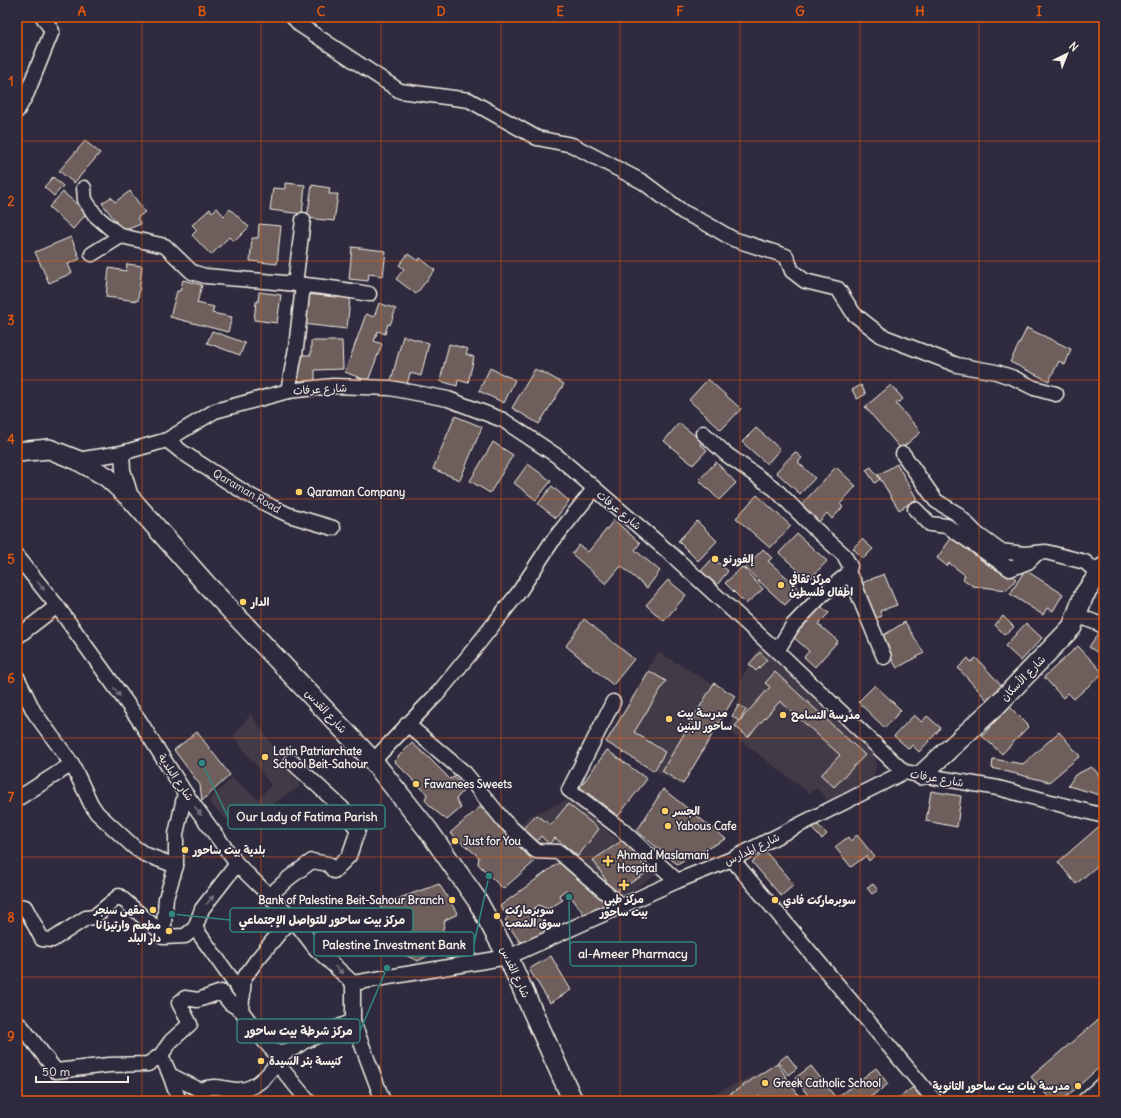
<svg xmlns="http://www.w3.org/2000/svg" width="1121" height="1118" viewBox="0 0 1121 1118" font-family="Delius,'Playpen Sans Arabic',sans-serif">
  <rect width="100%" height="100%" fill="#2f2a3d"/>
  <filter id="ink" filterUnits="userSpaceOnUse"><feTurbulence type="fractalNoise" baseFrequency=".025" numOctaves="2"/><feDisplacementMap in="SourceGraphic" scale="8" xChannelSelector="R" yChannelSelector="G"/><feConvolveMatrix kernelMatrix="1 2 1 2 8 2 1 2 1" color-interpolation-filters="sRGB"/></filter>
  <g filter="url(#ink)">
    <g fill="#423a46">
      <polygon points="760,647 876,757 876,768 872,780 828,800 817,788 809,793 728,731 739,699 742,677"/>
      <polygon points="658,652 733,696 682,786 605,742"/>
      <polygon points="251,714 300,786 236,829 208,801 232,778 258,799 271,785 233,736"/>
      <polygon points="570,799 657,874 617,900 555,845 535,847 517,828 530,816"/>
      <polygon points="778,1064 804,1101 698,1101"/>
    </g>
    <g fill="#6e5f5c" stroke="#f4f1e8">
      <polygon points="85,141 100,153 74,183 59,171"/>
      <polygon points="53,177 63,186 54,196 44,187"/>
      <polygon points="285,183 305,185 302,214 270,210 273,188 285,189"/>
      <polygon points="312,185 330,188 329,194 338,194 334,221 307,218"/>
      <polygon points="130,191 145,212 137,218 141,224 123,231 102,203 111,197 115,202"/>
      <polygon points="63,192 87,213 73,229 49,207"/>
      <polygon points="217,208 224,216 230,209 249,227 234,242 229,237 211,255 192,235 197,230 192,225 210,209 212,212"/>
      <polygon points="259,224 281,226 277,264 250,261 252,238 258,238"/>
      <polygon points="71,237 80,259 68,264 72,273 49,283 35,252"/>
      <polygon points="352,247 386,251 383,276 369,274 368,281 349,279"/>
      <polygon points="408,254 418,261 420,258 435,270 416,294 396,279 404,269 399,265"/>
      <polygon points="127,264 142,266 138,301 106,297 109,268 126,271"/>
      <polygon points="183,280 202,285 197,303 214,307 212,313 232,317 228,332 170,317 177,291 180,291"/>
      <polygon points="259,292 281,295 277,323 254,320 256,302 258,302"/>
      <polygon points="305,294 350,298 347,329 302,324"/>
      <polygon points="379,303 396,309 390,325 388,324 385,334 378,331 374,341 382,344 368,381 345,372 366,314 374,317"/>
      <polygon points="1027,328 1071,349 1065,365 1059,361 1049,381 1010,362"/>
      <polygon points="212,331 245,343 240,355 207,343"/>
      <polygon points="403,336 429,343 421,376 410,373 407,385 391,381"/>
      <polygon points="311,341 342,341 343,369 315,370 315,381 296,381 295,355 311,355"/>
      <polygon points="449,344 468,349 466,354 474,357 468,383 458,380 457,386 440,381"/>
      <polygon points="490,368 515,380 504,403 479,391"/>
      <polygon points="535,369 541,373 541,371 564,384 539,424 512,408"/>
      <polygon points="708,379 741,409 721,430 689,400"/>
      <polygon points="861,385 866,394 857,399 852,390"/>
      <polygon points="891,385 903,399 896,404 921,432 901,449 865,407"/>
      <polygon points="455,416 482,427 460,480 433,469"/>
      <polygon points="679,423 702,441 700,444 707,450 693,465 664,441"/>
      <polygon points="756,428 780,449 767,464 742,442"/>
      <polygon points="493,442 513,455 490,493 470,481"/>
      <polygon points="795,452 802,458 798,462 815,478 800,494 776,472"/>
      <polygon points="716,462 736,483 719,500 699,480"/>
      <polygon points="528,464 551,481 536,500 514,483"/>
      <polygon points="897,464 917,499 899,510 878,475"/>
      <polygon points="836,467 856,486 840,504 843,507 832,519 827,513 819,522 801,505"/>
      <polygon points="871,467 880,479 875,483 866,470"/>
      <polygon points="552,486 569,501 556,518 538,504"/>
      <polygon points="757,495 791,526 770,548 736,518"/>
      <polygon points="614,520 640,543 635,550 660,571 647,588 621,566 606,584 572,554 579,545 588,552"/>
      <polygon points="697,521 717,541 698,561 678,541"/>
      <polygon points="797,534 827,561 809,580 779,553"/>
      <polygon points="952,537 965,543 973,554 991,567 1001,572 1009,573 1016,579 1007,590 973,586 963,579 965,575 949,563 947,566 937,558"/>
      <polygon points="862,539 873,549 863,559 853,548"/>
      <polygon points="763,549 772,558 768,561 800,589 785,605 745,568"/>
      <polygon points="713,558 728,571 717,585 701,571"/>
      <polygon points="742,567 763,589 746,604 725,583"/>
      <polygon points="1025,570 1063,594 1053,611 1047,608 1043,615 1010,594"/>
      <polygon points="884,574 897,605 880,611 882,616 871,620 857,585"/>
      <polygon points="668,580 686,595 664,621 646,605"/>
      <polygon points="819,605 829,613 818,624 838,641 815,667 804,657 809,651 792,636"/>
      <polygon points="1003,616 1014,627 1005,635 995,625"/>
      <polygon points="584,619 634,659 613,685 566,646"/>
      <polygon points="905,622 924,653 897,668 879,638"/>
      <polygon points="1026,623 1042,638 1021,661 1005,646"/>
      <polygon points="1103,626 1104,627 1104,657 1089,647"/>
      <polygon points="1078,646 1103,673 1074,699 1068,693 1063,698 1044,677"/>
      <polygon points="760,652 767,660 756,671 749,664"/>
      <polygon points="968,658 971,662 976,658 1002,686 987,700 958,668"/>
      <polygon points="649,671 666,681 634,732 665,752 654,771 606,742"/>
      <polygon points="775,672 865,755 834,787 821,775 840,755 780,701 748,737 735,726 770,687 765,683"/>
      <polygon points="714,683 735,696 683,784 662,771"/>
      <polygon points="875,685 901,710 885,728 858,702"/>
      <polygon points="739,705 746,710 739,721 732,716"/>
      <polygon points="1009,706 1029,726 1002,754 982,736"/>
      <polygon points="914,715 922,722 927,716 941,728 919,752 912,745 909,749 894,736"/>
      <polygon points="197,732 230,775 202,801 200,785 174,750"/>
      <polygon points="1059,732 1080,756 1049,782 992,768 993,759 1023,764"/>
      <polygon points="412,743 428,757 450,779 454,777 466,788 456,799 461,808 447,820 433,809 425,800 427,794 394,761"/>
      <polygon points="607,750 647,779 618,816 580,787"/>
      <polygon points="1091,767 1095,770 1104,783 1104,796 1068,786 1075,775"/>
      <polygon points="663,789 726,839 677,864 637,831"/>
      <polygon points="931,791 961,796 957,827 926,821"/>
      <polygon points="568,804 599,829 578,856 555,838 549,844 541,836 535,843 522,830 536,815 551,825"/>
      <polygon points="480,807 514,836 512,839 534,862 503,889 478,864 479,857 450,833"/>
      <polygon points="1104,822 1104,860 1076,884 1058,862"/>
      <polygon points="817,824 827,834 822,839 812,829"/>
      <polygon points="857,835 874,856 869,861 866,856 851,867 835,847 848,837 850,841"/>
      <polygon points="626,838 648,872 614,893 593,860"/>
      <polygon points="765,851 794,885 781,896 752,862"/>
      <polygon points="561,861 613,901 586,917 566,890 559,895 563,900 548,909 538,905 533,910 547,929 530,943 519,941 505,920 508,917 500,906"/>
      <polygon points="439,884 458,914 445,920 441,938 445,947 418,961 403,954 380,905"/>
      <polygon points="873,884 878,890 872,894 867,888"/>
      <polygon points="551,956 571,990 550,1003 529,969"/>
      <polygon points="1101,1017 1104,1020 1104,1063 1062,1101 1052,1101 1031,1077"/>
      <polygon points="787,1055 797,1068 788,1075 778,1062"/>
      <polygon points="777,1063 802,1101 762,1101 759,1096 751,1101 725,1101 723,1099"/>
      <polygon points="811,1066 836,1098 876,1068 888,1084 865,1101 812,1101 795,1078"/>
      <polygon points="915,1086 925,1101 894,1101"/>
    </g>
    <g fill="none" stroke-linecap="round" stroke-linejoin="round">
      <defs>
        <g id="street">
          <polyline points="293,17 300,25 400,91 469,100 537,138 572,145 643,182 683,212 707,224 733,239 786,256 792,271 805,281 838,289 854,314 882,336 957,365 996,372 1014,378 1034,388 1056,394"/>
          <polyline points="17,111 27,93 52,31 43,17"/>
          <path d="M84,188L85,200L95,215L110,228L121,236L165,246L192,272L205,276C260,281 315,284 369,294"/>
          <polyline points="92,254 121,236"/>
          <polyline points="295,284 303,220"/>
          <polyline points="288,391 296,348 303,285"/>
          <polyline points="703,433 726,454 775,489 814,528 844,555 850,566 848,574 823,594 793,625 777,651"/>
          <polyline points="167,440 182,452 247,494 272,507 289,515 333,528"/>
          <polyline points="122,453 123,470 132,500"/>
          <polyline points="903,454 936,501 956,513 977,534 1000,551 1024,554 1046,552 1085,562 1099,574"/>
          <polyline points="77,460 122,453 167,440 215,411 288,391 333,386 390,388 448,399 503,420 557,456 672,555 777,651 904,772 998,788 1104,816"/>
          <polyline points="915,509 930,524 947,526 1010,569 1028,562 1037,553"/>
          <polyline points="17,556 57,606 139,720 185,793 237,864 293,919 316,949 353,983"/>
          <polyline points="848,574 854,582 860,599 884,657"/>
          <polyline points="1077,615 1104,626"/>
          <polyline points="17,637 57,606"/>
          <polyline points="17,677 34,712 72,764 17,799"/>
          <polyline points="613,702 569,790 621,829 677,881"/>
          <polyline points="407,724 465,773 504,821 536,851 559,852 621,906"/>
          <polyline points="373,761 439,692 474,649 519,592 551,543 594,489"/>
          <polyline points="72,764 91,804 97,813 134,847 144,854 176,866 176,834 185,793"/>
          <polyline points="732,859 935,1101"/>
          <polyline points="176,866 166,898 163,937 185,936 195,928 202,909 237,864"/>
          <polyline points="269,896 289,878 312,861 328,864 334,871 349,856 358,830 342,808 291,761"/>
          <polyline points="17,906 25,907 42,939 52,940 86,918 94,917 119,896 163,934"/>
          <polyline points="195,928 243,995"/>
          <polyline points="353,983 508,957 677,881 732,859 904,772"/>
          <polyline points="353,983 353,1021 383,1101"/>
          <polyline points="241,1010 244,978 256,961 280,932 293,919"/>
          <path d="M17,1023L22,1027L56,1071L109,1065L148,1064L161,1055L171,1041L190,1024L179,1003L185,998L198,1000L221,992L230,1003L241,1010L259,1035L274,1052C286,1052 294,1050 303,1042L353,1021"/>
          <polyline points="161,1055 170,1075 178,1098 180,1101"/>
          <polyline points="277,1063 308,1101"/>
          <path d="M170,1075L200,1090C215,1084 222,1089 237,1090C258,1091 274,1068 285,1052"/>
          <polyline points="1084,1101 1104,1083"/>
        </g>
        <g id="secondary">
          <polyline points="17,452 49,449 77,460 107,477 132,500 206,584 373,761 428,830 477,900 508,957 573,1101"/>
          <polyline points="921,775 997,705 1072,627 1084,595 1104,567"/>
        </g>
      </defs>
      <use href="#street" stroke="#f4f1e8" stroke-width="17"/>
      <use href="#secondary" stroke="#f4f1e8" stroke-width="22"/>
      <use href="#street" stroke="#2f2a3d" stroke-width="14"/>
      <use href="#secondary" stroke="#2f2a3d" stroke-width="19"/>
    </g>
    <defs><path id="oneway-solid" d="M-6-.8H1V-3.2L6.5 0L1 3.2V.8H-6Z"/></defs>
    <g fill="#747079">
      <use href="#oneway-solid" transform="translate(41 586) rotate(51)"/>
      <use href="#oneway-solid" transform="translate(117 692) rotate(53)"/>
      <use href="#oneway-solid" transform="translate(198 811) rotate(53)"/>
      <use href="#oneway-solid" transform="translate(210 900) rotate(-50)"/>
      <use href="#oneway-solid" transform="translate(339 970) rotate(42)"/>
    </g>
  </g>
  <path fill="none" stroke="#e8590c" stroke-width="1" stroke-opacity="0.55" d="M142,17V1101M261,17V1101M381,17V1101M501,17V1101M620,17V1101M740,17V1101M860,17V1101M979,17V1101M17,141H1104M17,261H1104M17,380H1104M17,499H1104M17,619H1104M17,738H1104M17,857H1104M17,977H1104"/>
  <g fill="#ffd166" stroke="#2f2a3d" stroke-width="1.5">
    <circle cx="299" cy="492" r="4"/>
    <circle cx="715" cy="559" r="4"/>
    <circle cx="781" cy="585" r="4"/>
    <circle cx="243" cy="602" r="4"/>
    <circle cx="783" cy="715" r="4"/>
    <circle cx="669" cy="719" r="4"/>
    <circle cx="265" cy="757" r="4"/>
    <circle cx="416" cy="784" r="4"/>
    <circle cx="665" cy="811" r="4"/>
    <circle cx="668" cy="826" r="4"/>
    <circle cx="455" cy="841" r="4"/>
    <circle cx="185" cy="850" r="4"/>
    <path d="M606 855h4v4h4v4h-4v4h-4v-4h-4v-4h4z"/>
    <path d="M622 879h4v4h4v4h-4v4h-4v-4h-4v-4h4z"/>
    <circle cx="452" cy="900" r="4"/>
    <circle cx="775" cy="900" r="4"/>
    <circle cx="153" cy="910" r="4"/>
    <circle cx="497" cy="916" r="4"/>
    <circle cx="169" cy="931" r="4"/>
    <circle cx="261" cy="1061" r="4"/>
    <circle cx="765" cy="1083" r="4"/>
    <circle cx="1078" cy="1086" r="4"/>
  </g>
  <g text-anchor="middle" stroke-width="3" stroke-linejoin="round" paint-order="stroke">
    <g font-size="11" fill="#f4f1e8" stroke="#2f2a3d">
      <text transform="translate(320 389) rotate(-3)" y="4">شارع عرفات</text>
      <text transform="translate(247 491) rotate(30)" y="4">Qaraman Road</text>
      <text transform="translate(619 510) rotate(40)" y="4">شارع عرفات</text>
      <text transform="translate(1023 678) rotate(-46)" y="4">شارع الأسكان</text>
      <text transform="translate(326 711) rotate(47)" y="4">شارع القدس</text>
      <text transform="translate(176 777) rotate(56)" y="4">شارع البلدية</text>
      <text transform="translate(937 778) rotate(10)" y="4">شارع عرفات</text>
      <text transform="translate(752 849) rotate(-26)" y="4">شارع المدارس</text>
      <text transform="translate(515 972) rotate(65)" y="4">شارع القدس</text>
    </g>
    <g font-size="11" font-weight="bold" fill="#f4f1e8" stroke="#2f2a3d" text-anchor="start">
      <text x="307" y="496">Qaraman Company</text>
      <text x="723" y="563">إلفورنو</text>
      <text x="789" y="583">مركز ثقافي<tspan x="789" dy="13">اطفال فلسطين</tspan></text>
      <text x="251" y="606">الدار</text>
      <text x="677" y="717">مدرسة بيت<tspan x="677" dy="13">ساحور للبنين</tspan></text>
      <text x="791" y="719">مدرسة التسامح</text>
      <text x="273" y="755">Latin Patriarchate<tspan x="273" dy="13">School Beit-Sahour</tspan></text>
      <text x="424" y="788">Fawanees Sweets</text>
      <text x="673" y="815">الجسر</text>
      <text x="676" y="830">Yabous Cafe</text>
      <text x="463" y="845">Just for You</text>
      <text x="193" y="854">بلدية بيت ساحور</text>
      <text x="617" y="859">Ahmad Maslamani<tspan x="617" dy="13">Hospital</tspan></text>
      <text x="624" y="903" text-anchor="middle">مركز طبي<tspan x="624" dy="13">بيت ساحور</tspan></text>
      <text x="444" y="904" text-anchor="end">Bank of Palestine Beit-Sahour Branch</text>
      <text x="783" y="904">سوبرماركت فادي</text>
      <text x="145" y="914" text-anchor="end">مقهى سنجر</text>
      <text x="505" y="914">سوبرماركت<tspan x="505" dy="13">سوق الشعب</tspan></text>
      <text x="161" y="929" text-anchor="end">مطعم وارتيزانا<tspan x="161" dy="13">دار البلد</tspan></text>
      <text x="269" y="1065">كنيسة بئر السيدة</text>
      <text x="773" y="1087">Greek Catholic School</text>
      <text x="1070" y="1090" text-anchor="end">مدرسة بنات بيت ساحور الثانوية</text>
    </g>
  </g>
  <path fill="none" stroke="#318880" stroke-width="1.5" d="M202 763L228 817M172 914L230 920M489 876L474 944M569 897L570 954M387 968L360 1031"/>
  <g fill="#318880" stroke="#2f2a3d" stroke-width="1.5">
    <circle cx="202" cy="763" r="4"/>
    <circle cx="172" cy="914" r="4"/>
    <circle cx="489" cy="876" r="4"/>
    <circle cx="569" cy="897" r="4"/>
    <circle cx="387" cy="968" r="4"/>
  </g>
  <g fill="#2f2a3d" stroke="#318880" stroke-width="1.5">
    <rect x="228" y="805" width="157" height="24" rx="4"/>
    <rect x="230" y="908" width="183" height="24" rx="4"/>
    <rect x="314" y="932" width="160" height="24" rx="4"/>
    <rect x="570" y="942" width="126" height="24" rx="4"/>
    <rect x="237" y="1019" width="123" height="24" rx="4"/>
  </g>
  <g font-size="12" text-anchor="middle" font-weight="bold" fill="#f4f1e8">
    <text x="307" y="821">Our Lady of Fatima Parish</text>
    <text x="322" y="924">مركز بيت ساحور للتواصل الإجتماعي</text>
    <text x="394" y="949">Palestine Investment Bank</text>
    <text x="633" y="958">al-Ameer Pharmacy</text>
    <text x="299" y="1035">مركز شرطة بيت ساحور</text>
  </g>
  <rect width="1121" height="1118" fill="none" stroke="#2f2a3d" stroke-width="44"/>
  <g transform="translate(1067 54) rotate(43)" stroke="#2f2a3d" stroke-width="3" paint-order="stroke">
  <path d="M0-3L7 15L0 10L-7 15Z" fill="#f4f1e8"/>
  <text y="-6" font-size="11" font-weight="bold" text-anchor="middle" fill="#f4f1e8">N</text>
  </g>
  <path d="M36 1076v6h92v-6" fill="none" stroke="#f4f1e8" stroke-width="2"/>
  <text x="42" y="1076" font-size="12" fill="#f4f1e8" stroke="#2f2a3d" stroke-width="3" paint-order="stroke">50 m</text>
  <rect x="22" y="22" width="1077" height="1074" fill="none" stroke="#e8590c" stroke-width="1.5"/>
  <g font-size="13" text-anchor="middle" font-weight="bold" fill="#e8590c">
    <text x="82" y="16">A</text>
    <text x="202" y="16">B</text>
    <text x="321" y="16">C</text>
    <text x="441" y="16">D</text>
    <text x="560" y="16">E</text>
    <text x="680" y="16">F</text>
    <text x="800" y="16">G</text>
    <text x="920" y="16">H</text>
    <text x="1039" y="16">I</text>
    <text x="11" y="86">1</text>
    <text x="11" y="206">2</text>
    <text x="11" y="325">3</text>
    <text x="11" y="444">4</text>
    <text x="11" y="564">5</text>
    <text x="11" y="683">6</text>
    <text x="11" y="802">7</text>
    <text x="11" y="922">8</text>
    <text x="11" y="1041">9</text>
  </g>
</svg>
